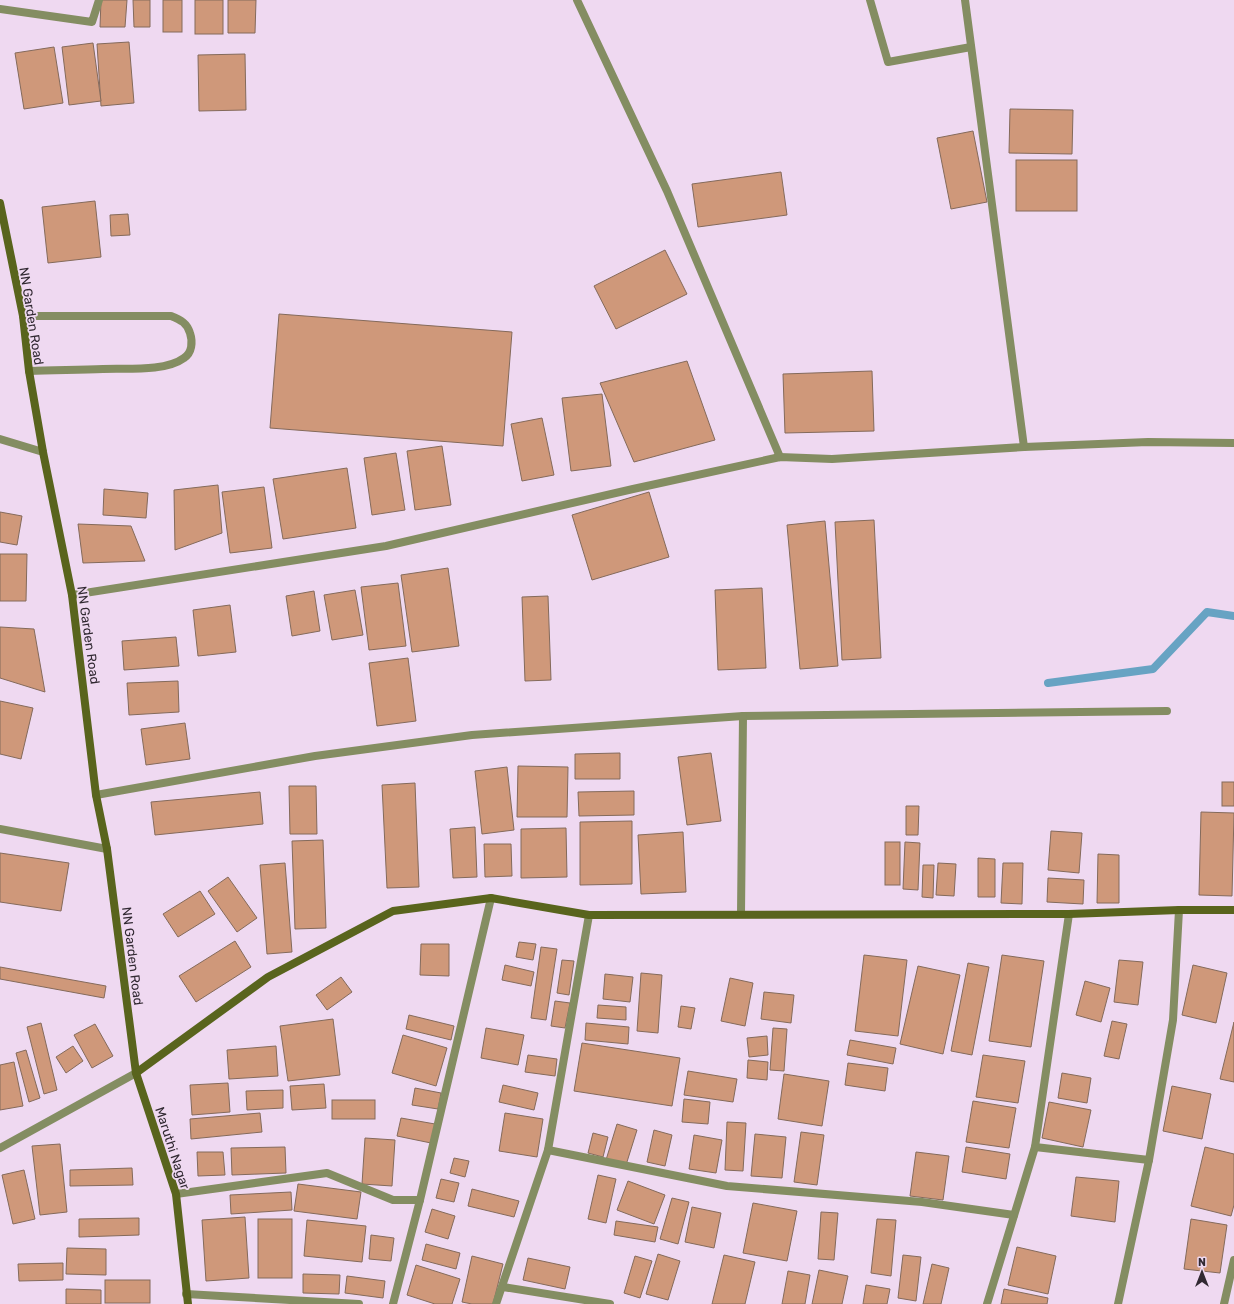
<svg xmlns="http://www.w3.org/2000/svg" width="1234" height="1304" viewBox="0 0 1234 1304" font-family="Rubik,sans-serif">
  <rect width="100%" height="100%" fill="#efd9f1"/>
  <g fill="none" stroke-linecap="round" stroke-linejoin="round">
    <polyline stroke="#67a3c3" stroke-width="8" points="1048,683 1153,669 1207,612 1234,616"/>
  </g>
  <g fill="#cf987a" stroke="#846a5b">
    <polygon points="101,0 127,0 125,27 100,27"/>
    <polygon points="133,0 150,0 150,27 134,27"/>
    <rect x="163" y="0" width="19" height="32"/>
    <rect x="195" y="0" width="28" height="34"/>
    <polygon points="228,0 256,0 255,33 228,33"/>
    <polygon points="129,42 134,103 101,106 97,44"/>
    <polygon points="93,43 101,101 69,105 62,47"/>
    <polygon points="54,47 63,103 24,109 15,53"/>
    <polygon points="245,54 246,110 199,111 198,55"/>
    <polygon points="1010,109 1073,110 1072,154 1009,153"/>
    <polygon points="973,131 987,202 951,209 937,138"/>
    <rect x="1016" y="160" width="61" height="51"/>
    <polygon points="781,172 787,215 698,227 692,184"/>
    <polygon points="95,201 101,257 48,263 42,207"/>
    <polygon points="128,214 130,235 111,236 110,215"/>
    <polygon points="665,250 687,294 616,329 594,286"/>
    <polygon points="279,314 512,332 503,446 270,428"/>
    <polygon points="687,361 715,440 634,462 600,383"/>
    <polygon points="872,371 874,431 785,433 783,374"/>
    <polygon points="602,394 611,466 571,471 562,398"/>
    <polygon points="542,418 554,475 522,481 511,424"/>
    <polygon points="442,446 451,505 415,510 407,451"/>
    <polygon points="396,453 405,510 372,515 364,458"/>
    <polygon points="347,468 356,528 283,539 273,479"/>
    <polygon points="218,485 222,533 175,550 174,490"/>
    <polygon points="264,487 272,548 230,553 222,492"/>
    <polygon points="104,489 148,493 146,518 103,515"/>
    <polygon points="649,492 669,557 592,580 572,515"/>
    <polygon points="0,512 22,516 17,545 0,542"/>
    <polygon points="874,520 881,658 842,660 835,522"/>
    <polygon points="825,521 838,666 800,669 787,525"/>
    <polygon points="78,524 131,526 145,561 83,563"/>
    <polygon points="0,554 27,554 26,601 0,601"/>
    <polygon points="448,568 459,646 412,652 401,575"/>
    <polygon points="398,583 406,646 369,650 361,587"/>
    <polygon points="762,588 766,668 718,670 715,590"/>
    <polygon points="355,590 363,635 332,640 324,595"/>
    <polygon points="314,591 320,631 292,636 286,596"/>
    <polygon points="548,596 551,680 525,681 522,597"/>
    <polygon points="230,605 236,652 198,656 193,610"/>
    <polygon points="0,627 34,629 45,692 0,678"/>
    <polygon points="176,637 179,666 124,670 122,641"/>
    <polygon points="408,658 416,721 377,726 369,663"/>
    <polygon points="178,681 179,712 129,715 127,683"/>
    <polygon points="0,701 33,708 21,759 0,754"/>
    <polygon points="185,723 190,759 146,765 141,729"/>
    <polygon points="620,753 620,779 575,779 575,754"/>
    <polygon points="711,753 721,821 687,825 678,757"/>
    <polygon points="518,766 568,767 567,817 517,817"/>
    <polygon points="507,767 514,830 482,834 475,771"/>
    <rect x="1222" y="782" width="12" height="24"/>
    <polygon points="415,783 419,887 387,888 382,785"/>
    <polygon points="289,786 316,786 317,834 290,834"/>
    <polygon points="634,791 634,815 579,816 578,792"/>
    <polygon points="260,792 263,824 155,835 151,802"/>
    <polygon points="906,806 919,806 918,835 906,835"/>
    <polygon points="1201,812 1234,813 1232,896 1199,895"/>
    <polygon points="632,821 632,884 580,885 580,822"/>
    <polygon points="475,827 477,877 453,878 450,829"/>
    <polygon points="566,828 567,877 521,878 521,829"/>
    <polygon points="1051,831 1082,833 1079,873 1048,870"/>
    <polygon points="683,832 686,892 641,894 638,835"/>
    <polygon points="323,840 326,928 295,929 292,841"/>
    <rect x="885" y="842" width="15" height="43"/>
    <polygon points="905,842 920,843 918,890 903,889"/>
    <polygon points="484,844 511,844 512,876 485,877"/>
    <polygon points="0,853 69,863 61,911 0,902"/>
    <polygon points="1098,854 1119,855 1119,903 1097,903"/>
    <polygon points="978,858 995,859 995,897 978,897"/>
    <polygon points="285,863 292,952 267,954 260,865"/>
    <polygon points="938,863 956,864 954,896 936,895"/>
    <polygon points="1003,863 1023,863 1022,904 1001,903"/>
    <polygon points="923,865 934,865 933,898 922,897"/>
    <polygon points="228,877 257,918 237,932 208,891"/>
    <polygon points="1048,878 1084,880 1083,904 1047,902"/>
    <polygon points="200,891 215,914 178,937 163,914"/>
    <polygon points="235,941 251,967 196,1002 179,976"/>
    <polygon points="519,942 536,944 533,960 516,957"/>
    <polygon points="421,944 449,944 449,976 420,975"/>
    <polygon points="541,947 557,949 546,1020 531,1018"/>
    <polygon points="864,955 907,960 898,1036 855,1031"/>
    <polygon points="1002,955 1044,961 1031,1047 989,1041"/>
    <polygon points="562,960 574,961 569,995 557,993"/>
    <polygon points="1119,960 1143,962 1138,1005 1114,1002"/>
    <polygon points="968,963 989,967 972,1055 951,1051"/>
    <polygon points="505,965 534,972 531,986 502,980"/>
    <polygon points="1193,965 1227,973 1216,1023 1182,1015"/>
    <polygon points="918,966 960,975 943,1054 900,1044"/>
    <polygon points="0,967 106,986 104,998 0,979"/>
    <polygon points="641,973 662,975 658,1033 637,1031"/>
    <polygon points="605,974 633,977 630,1002 603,999"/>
    <polygon points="341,977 352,992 327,1010 316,995"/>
    <polygon points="730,978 753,983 745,1026 721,1021"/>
    <polygon points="1085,981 1110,988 1101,1022 1076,1015"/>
    <polygon points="764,992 794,995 791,1023 761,1019"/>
    <polygon points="555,1001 570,1003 565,1028 551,1026"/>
    <polygon points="598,1005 626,1007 626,1020 597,1018"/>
    <polygon points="681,1006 695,1008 691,1029 678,1027"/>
    <polygon points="409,1015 454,1026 451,1040 406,1029"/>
    <polygon points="333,1019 340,1075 288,1081 280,1026"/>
    <polygon points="1112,1021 1127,1024 1119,1059 1104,1056"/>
    <polygon points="1234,1022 1234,1082 1220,1079"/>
    <polygon points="41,1023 57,1090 44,1094 27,1027"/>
    <polygon points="586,1023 629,1027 628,1044 585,1040"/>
    <polygon points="95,1024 113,1056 92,1068 74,1035"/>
    <polygon points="486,1028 524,1035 518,1065 481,1058"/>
    <polygon points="773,1028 787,1029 784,1071 770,1070"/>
    <polygon points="403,1035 447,1048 436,1086 392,1073"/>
    <polygon points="767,1036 768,1055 749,1057 747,1038"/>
    <polygon points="850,1040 896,1048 893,1064 847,1055"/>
    <polygon points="582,1043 680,1058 672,1106 574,1091"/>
    <polygon points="73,1046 83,1061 66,1073 56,1057"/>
    <polygon points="276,1046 278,1076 229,1079 227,1050"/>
    <polygon points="26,1050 40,1098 29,1102 16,1053"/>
    <polygon points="528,1055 557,1059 555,1076 525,1072"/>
    <polygon points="983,1055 1025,1061 1018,1103 976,1097"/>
    <polygon points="748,1060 768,1062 767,1080 747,1078"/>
    <polygon points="14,1062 23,1106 0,1110 0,1065"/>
    <polygon points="848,1063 888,1068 885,1091 845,1085"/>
    <polygon points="688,1071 737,1079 733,1102 684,1095"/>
    <polygon points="1062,1073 1091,1078 1087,1103 1058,1098"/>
    <polygon points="784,1074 829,1081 822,1126 778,1119"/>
    <polygon points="228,1083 230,1112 192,1115 190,1085"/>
    <polygon points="324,1084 326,1108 292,1110 290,1086"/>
    <polygon points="503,1085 538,1093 534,1110 499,1102"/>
    <polygon points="1172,1086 1211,1094 1202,1139 1163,1131"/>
    <polygon points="415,1088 441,1093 438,1109 412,1105"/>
    <polygon points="283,1090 283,1108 247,1110 246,1091"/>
    <polygon points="684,1099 710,1102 708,1124 682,1122"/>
    <rect x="332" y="1100" width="43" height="19"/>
    <polygon points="973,1101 1016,1108 1009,1148 966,1142"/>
    <polygon points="1049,1102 1091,1110 1083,1147 1042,1138"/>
    <polygon points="260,1113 262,1132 191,1139 190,1119"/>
    <polygon points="505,1113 543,1119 537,1157 499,1151"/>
    <polygon points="401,1118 435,1124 431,1143 397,1136"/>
    <polygon points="727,1122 746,1123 743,1171 725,1170"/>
    <polygon points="617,1124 637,1130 626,1165 606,1160"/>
    <polygon points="654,1130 672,1135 665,1166 647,1162"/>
    <polygon points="801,1132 824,1135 817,1185 794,1182"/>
    <polygon points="593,1133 608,1137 603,1157 588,1153"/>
    <polygon points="755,1134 786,1137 782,1178 751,1176"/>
    <polygon points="694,1135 722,1140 716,1173 689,1169"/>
    <polygon points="365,1138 395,1140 392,1186 362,1184"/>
    <polygon points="60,1144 67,1212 40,1215 32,1146"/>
    <polygon points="285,1147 286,1173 232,1175 231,1148"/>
    <polygon points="966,1147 1010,1154 1006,1179 962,1172"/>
    <polygon points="1205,1147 1234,1154 1234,1205 1231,1216 1191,1206"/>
    <polygon points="197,1152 223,1152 225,1175 198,1176"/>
    <polygon points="916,1152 949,1156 943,1200 910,1196"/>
    <polygon points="454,1158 469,1161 465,1177 450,1173"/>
    <polygon points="132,1168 133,1185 70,1186 70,1170"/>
    <polygon points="24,1170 35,1219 13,1224 2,1175"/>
    <polygon points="598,1175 616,1179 606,1223 588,1219"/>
    <polygon points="1076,1177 1119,1181 1115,1222 1071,1216"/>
    <polygon points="441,1179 459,1183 454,1202 436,1198"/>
    <polygon points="628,1181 665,1195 654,1224 617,1210"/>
    <polygon points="298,1184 361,1192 357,1219 294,1211"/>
    <polygon points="472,1189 519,1201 514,1217 468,1206"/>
    <polygon points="291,1192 292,1210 231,1214 230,1195"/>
    <polygon points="672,1198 689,1202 678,1244 660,1239"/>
    <polygon points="753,1203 797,1211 787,1261 743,1253"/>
    <polygon points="692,1207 721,1213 714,1248 685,1242"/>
    <polygon points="432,1209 455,1216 448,1239 425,1232"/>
    <polygon points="821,1212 838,1213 834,1260 818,1259"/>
    <polygon points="245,1217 249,1278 206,1281 202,1220"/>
    <polygon points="139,1218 139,1235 79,1237 79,1219"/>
    <rect x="258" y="1219" width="34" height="59"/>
    <polygon points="877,1219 896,1220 891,1276 871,1273"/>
    <polygon points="1191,1219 1227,1225 1220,1273 1184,1269"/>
    <polygon points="307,1220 366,1226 362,1262 304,1256"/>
    <polygon points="616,1221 658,1227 655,1242 614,1235"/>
    <polygon points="371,1235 394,1238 391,1261 369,1259"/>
    <polygon points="426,1244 460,1253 456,1269 422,1260"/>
    <polygon points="1017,1247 1056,1256 1048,1294 1008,1285"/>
    <polygon points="67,1248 106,1249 106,1275 66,1274"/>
    <polygon points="658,1254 680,1261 668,1300 646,1294"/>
    <polygon points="724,1255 755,1262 745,1304 712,1304"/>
    <polygon points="903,1255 921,1257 916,1301 898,1298"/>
    <polygon points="472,1256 503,1264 493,1304 472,1304 462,1302"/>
    <polygon points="635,1256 652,1261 640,1298 624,1293"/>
    <polygon points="528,1258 570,1267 565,1289 523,1280"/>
    <polygon points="63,1263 63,1280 19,1281 18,1264"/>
    <polygon points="932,1264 949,1268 941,1304 923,1304"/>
    <polygon points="416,1265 460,1279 452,1304 435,1304 407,1295"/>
    <polygon points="819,1270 848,1276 842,1304 812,1304"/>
    <polygon points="788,1271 810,1275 805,1304 782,1304"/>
    <polygon points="303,1274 340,1275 339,1294 303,1293"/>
    <polygon points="347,1276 385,1281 383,1298 345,1293"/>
    <rect x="105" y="1280" width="45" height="23"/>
    <polygon points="866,1285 890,1289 887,1304 863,1304"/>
    <polygon points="66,1289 101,1290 101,1304 66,1304"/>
    <polygon points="1004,1289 1048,1298 1047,1304 1001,1304"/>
  </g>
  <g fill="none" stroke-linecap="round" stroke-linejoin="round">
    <path stroke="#848d62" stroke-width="8" d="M23,316H171C181,320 187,323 190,333C193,342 192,353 184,358C165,372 126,368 103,369C78,370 53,370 29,371"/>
    <g stroke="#848d62" stroke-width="8">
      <polyline points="577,0 667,191 780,457"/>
      <polyline points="870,0 888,62 971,47"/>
      <polyline points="965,0 1024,447"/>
      <polyline points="0,9 92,22 99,0"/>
      <polyline points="0,439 43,452"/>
      <polyline points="72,595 386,546 633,489 780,457 832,459 1024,447 1148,442 1234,443"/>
      <polyline points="96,795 315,756 472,735 743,716 1167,711"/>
      <polyline points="0,829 107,849"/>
      <polyline points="741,914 743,716"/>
      <polyline points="1035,1147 1149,1160"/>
      <polyline points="0,1148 136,1073"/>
      <polyline points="548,1150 727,1186 922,1202 1014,1215"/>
      <polyline points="176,1194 327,1173 393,1200 420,1200"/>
      <polyline points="503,1287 610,1304"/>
      <polyline points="186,1294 359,1304"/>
      <polyline points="393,1304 420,1200 491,898"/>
      <polyline points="496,1304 548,1150 589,915"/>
      <polyline points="987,1304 1035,1147 1069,914"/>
      <polyline points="1118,1304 1149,1160 1173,1020 1179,910"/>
      <polyline points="1224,1304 1234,1260"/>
    </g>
    <g stroke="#59641d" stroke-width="8">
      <polyline points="0,203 23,316 29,371 43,452 72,595 96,795 107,849 136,1073 176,1194 188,1304"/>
      <polyline points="136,1073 268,977 393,911 491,898 589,915 1069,914 1179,910 1234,910"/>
    </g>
  </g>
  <g text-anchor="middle" stroke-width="3.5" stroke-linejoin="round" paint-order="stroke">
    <g font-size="13" fill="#312932" stroke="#efd9f1">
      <text transform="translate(32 316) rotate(81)" y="5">NN Garden Road</text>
      <text transform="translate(89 635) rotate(82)" y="5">NN Garden Road</text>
      <text transform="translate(133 956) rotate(83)" y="5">NN Garden Road</text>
      <text transform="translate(173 1148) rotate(72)" y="5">Maruthi Nagar</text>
    </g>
  </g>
  <g transform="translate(1202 1272)" stroke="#efd9f1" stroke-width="3" paint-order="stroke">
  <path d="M0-3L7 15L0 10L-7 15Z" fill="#312932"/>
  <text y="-6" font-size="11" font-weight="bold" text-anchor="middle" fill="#312932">N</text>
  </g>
</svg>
